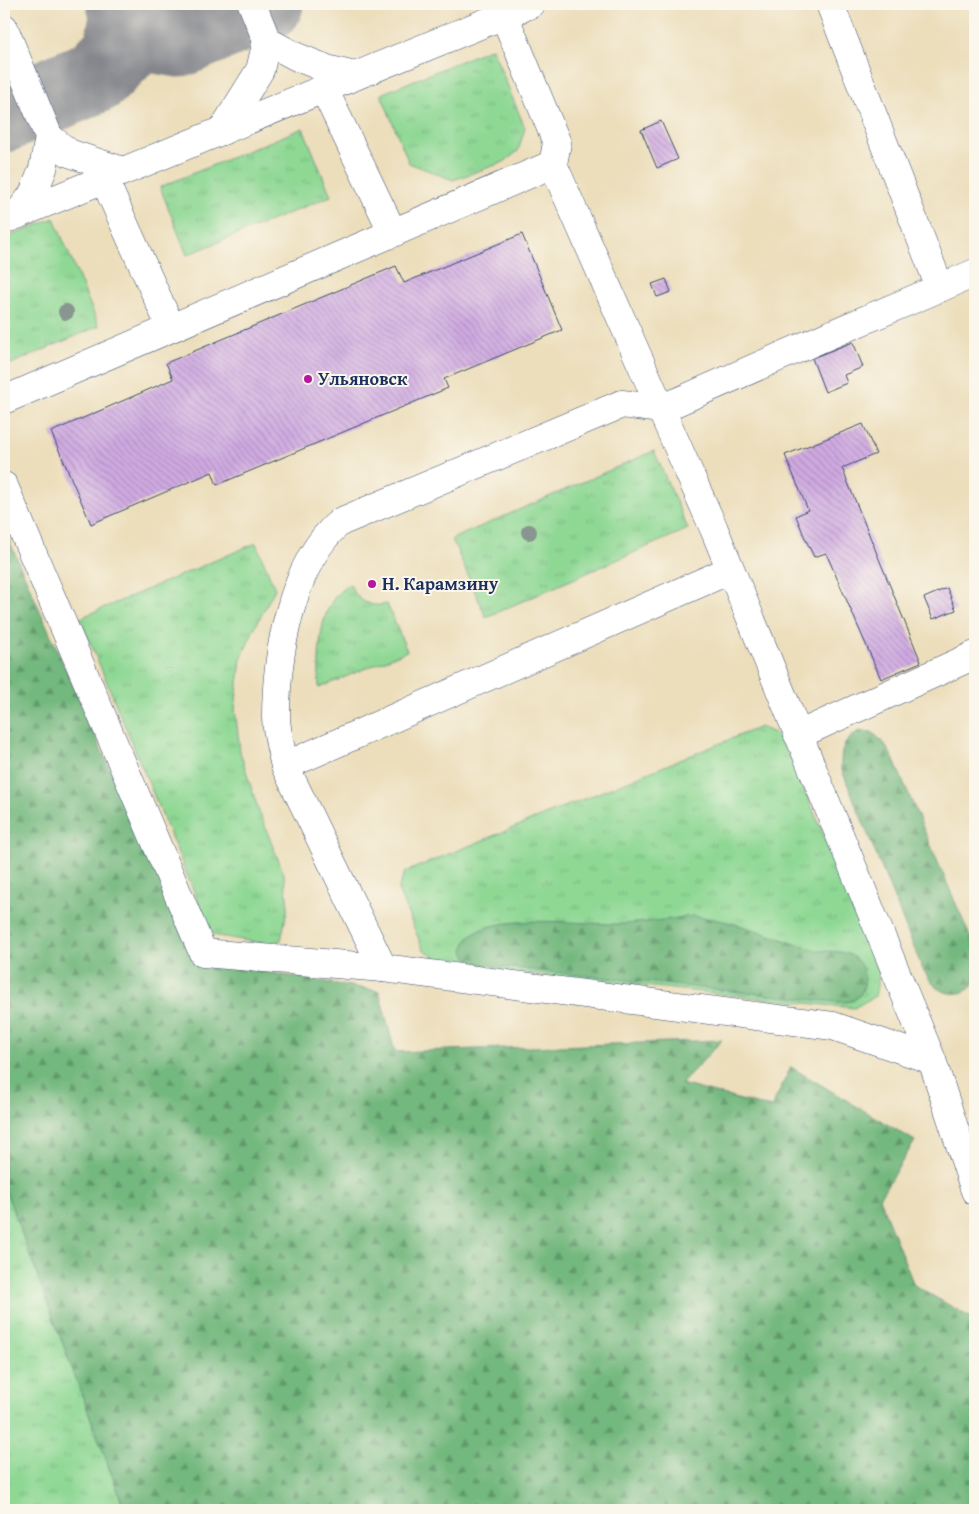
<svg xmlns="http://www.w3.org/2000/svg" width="979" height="1514" viewBox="0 0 979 1514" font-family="'Gentium Book Plus',serif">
  <defs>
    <pattern id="grass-tufts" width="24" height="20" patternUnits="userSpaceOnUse" patternTransform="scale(1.25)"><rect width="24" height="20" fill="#8fd894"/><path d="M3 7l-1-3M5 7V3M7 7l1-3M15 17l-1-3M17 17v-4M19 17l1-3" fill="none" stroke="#7bba82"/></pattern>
    <pattern id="forest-firs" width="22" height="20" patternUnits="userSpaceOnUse" patternTransform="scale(1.25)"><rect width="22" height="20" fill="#73b87e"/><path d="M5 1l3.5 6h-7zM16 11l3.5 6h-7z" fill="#5e966a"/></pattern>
    <pattern id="building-back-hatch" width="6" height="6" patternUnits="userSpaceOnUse" patternTransform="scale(1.25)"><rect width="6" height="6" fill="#d0aae2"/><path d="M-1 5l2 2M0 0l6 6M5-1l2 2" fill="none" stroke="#a88bba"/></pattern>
  </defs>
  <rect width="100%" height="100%" fill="#fbf7ec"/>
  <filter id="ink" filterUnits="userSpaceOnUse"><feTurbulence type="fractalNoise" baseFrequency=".02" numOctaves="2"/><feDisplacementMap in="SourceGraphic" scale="10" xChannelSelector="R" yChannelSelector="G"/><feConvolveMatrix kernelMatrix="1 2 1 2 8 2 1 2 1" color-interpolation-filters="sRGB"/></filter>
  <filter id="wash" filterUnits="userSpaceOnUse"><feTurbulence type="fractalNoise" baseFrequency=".0096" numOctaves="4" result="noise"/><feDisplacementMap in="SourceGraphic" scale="20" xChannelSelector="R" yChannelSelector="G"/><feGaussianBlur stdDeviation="1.12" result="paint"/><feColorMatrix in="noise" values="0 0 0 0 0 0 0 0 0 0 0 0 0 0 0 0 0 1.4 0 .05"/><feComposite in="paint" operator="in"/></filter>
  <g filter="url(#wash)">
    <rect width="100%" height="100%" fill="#ecdebb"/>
    <g fill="url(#grass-tufts)" stroke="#558479">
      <polygon points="492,48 525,128 518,151 504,162 453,180 409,163 381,94"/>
      <polygon points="303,128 331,196 187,255 160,187"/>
      <polygon points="54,218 99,326 4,367 4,239"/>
      <polygon points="654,451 688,529 486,617 452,539"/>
      <polygon points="256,543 275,589 253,631 241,659 235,709 240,752 258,809 284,874 288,906 281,940 268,944 212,935 80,618"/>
      <path d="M350,584C357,601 369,608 387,604L407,651L319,688C319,656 316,602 350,584Z"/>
      <polygon points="760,727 783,737 880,972 875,996 854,1008 445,965 423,949 398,890 405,872"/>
      <polygon points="4,1186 125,1510 4,1510"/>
    </g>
    <g fill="url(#forest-firs)" stroke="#47746e">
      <polygon points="4,529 194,960 379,991 395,1052 722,1040 681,1084 771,1108 791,1067 915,1141 879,1198 914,1285 975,1320 975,1510 125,1510 4,1186"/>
      <path d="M859,731L872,732L884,743L893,758L975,948V982C969,994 951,997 939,989C932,985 928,976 923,970L841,768C841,748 842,743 859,731Z"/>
      <path d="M693,916C707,918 721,920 735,924C762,931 788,943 816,950C827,952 839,950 850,955C866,963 871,989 854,1000C848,1003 842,1002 835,1002L492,966C482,964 470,963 465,954C463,949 465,944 468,939C488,911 587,925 621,924C645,923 669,919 693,916Z"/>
    </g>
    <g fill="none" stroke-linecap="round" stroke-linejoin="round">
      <g stroke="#84868c" stroke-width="75">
        <polyline points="128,14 141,27 155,36 179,40 266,4"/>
        <polyline points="4,115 96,76 120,52 128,14 124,4"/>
      </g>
    </g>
    <g id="blocks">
      <g fill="url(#building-back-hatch)">
        <polygon points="661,121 678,159 657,168 641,130"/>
        <polygon points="522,234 562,330 444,379 448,388 217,485 212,472 91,524 51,432 173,379 166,363 396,266 404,283"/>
        <polygon points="666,279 671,292 657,297 652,284"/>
        <polygon points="853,342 863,367 844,375 847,383 825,392 812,358"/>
        <polygon points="863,424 876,454 842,468 921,662 881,679 826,553 814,557 805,538 796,516 808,510 785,455"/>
        <polygon points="947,588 956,610 933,619 924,598"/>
      </g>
    </g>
  </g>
  <g filter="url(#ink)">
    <use href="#blocks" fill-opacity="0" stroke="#3a496c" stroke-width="1"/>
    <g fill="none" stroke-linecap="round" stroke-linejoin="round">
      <defs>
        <g id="minor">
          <polyline points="252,4 267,41 297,57 327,69 355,76"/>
          <polyline points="830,4 940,288"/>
          <polyline points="504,15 557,143 553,164"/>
          <polyline points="4,28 49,137 43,169 33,194 17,215"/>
          <polyline points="324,89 393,233"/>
          <polyline points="222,131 260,70 267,41"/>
          <polyline points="49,137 69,153 123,171"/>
          <polyline points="104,179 171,328"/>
          <polyline points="4,220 531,4"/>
          <polyline points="4,400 553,164 661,409 827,336 975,273"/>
          <polyline points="4,486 203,953 383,968"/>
          <polyline points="730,570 285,766 383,968 833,1026 932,1060"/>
          <polyline points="798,735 975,655"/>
          <path d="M285,766C281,750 277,734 276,718C276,656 291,563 340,522L622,404L661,409L714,529L932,1060L975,1191"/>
        </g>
      </defs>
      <use href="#minor" stroke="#3a496c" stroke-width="29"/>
      <use href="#minor" stroke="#fff" stroke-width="28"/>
    </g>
    <g fill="#899590">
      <circle cx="66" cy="312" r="8"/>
      <circle cx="529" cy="532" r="8"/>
    </g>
  </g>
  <g fill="#b5179e" stroke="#fbf7ec" stroke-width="2">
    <circle cx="308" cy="379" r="5"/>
    <circle cx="372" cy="584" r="5"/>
  </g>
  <g text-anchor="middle" stroke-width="4" stroke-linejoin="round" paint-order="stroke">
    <g font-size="18" font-weight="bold" fill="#1b2f5e" stroke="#fbf7ec" text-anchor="start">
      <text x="318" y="385">Ульяновск</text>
      <text x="382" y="590">Н. Карамзину</text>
    </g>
  </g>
  <rect width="979" height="1514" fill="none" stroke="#fbf7ec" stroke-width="20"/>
</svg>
